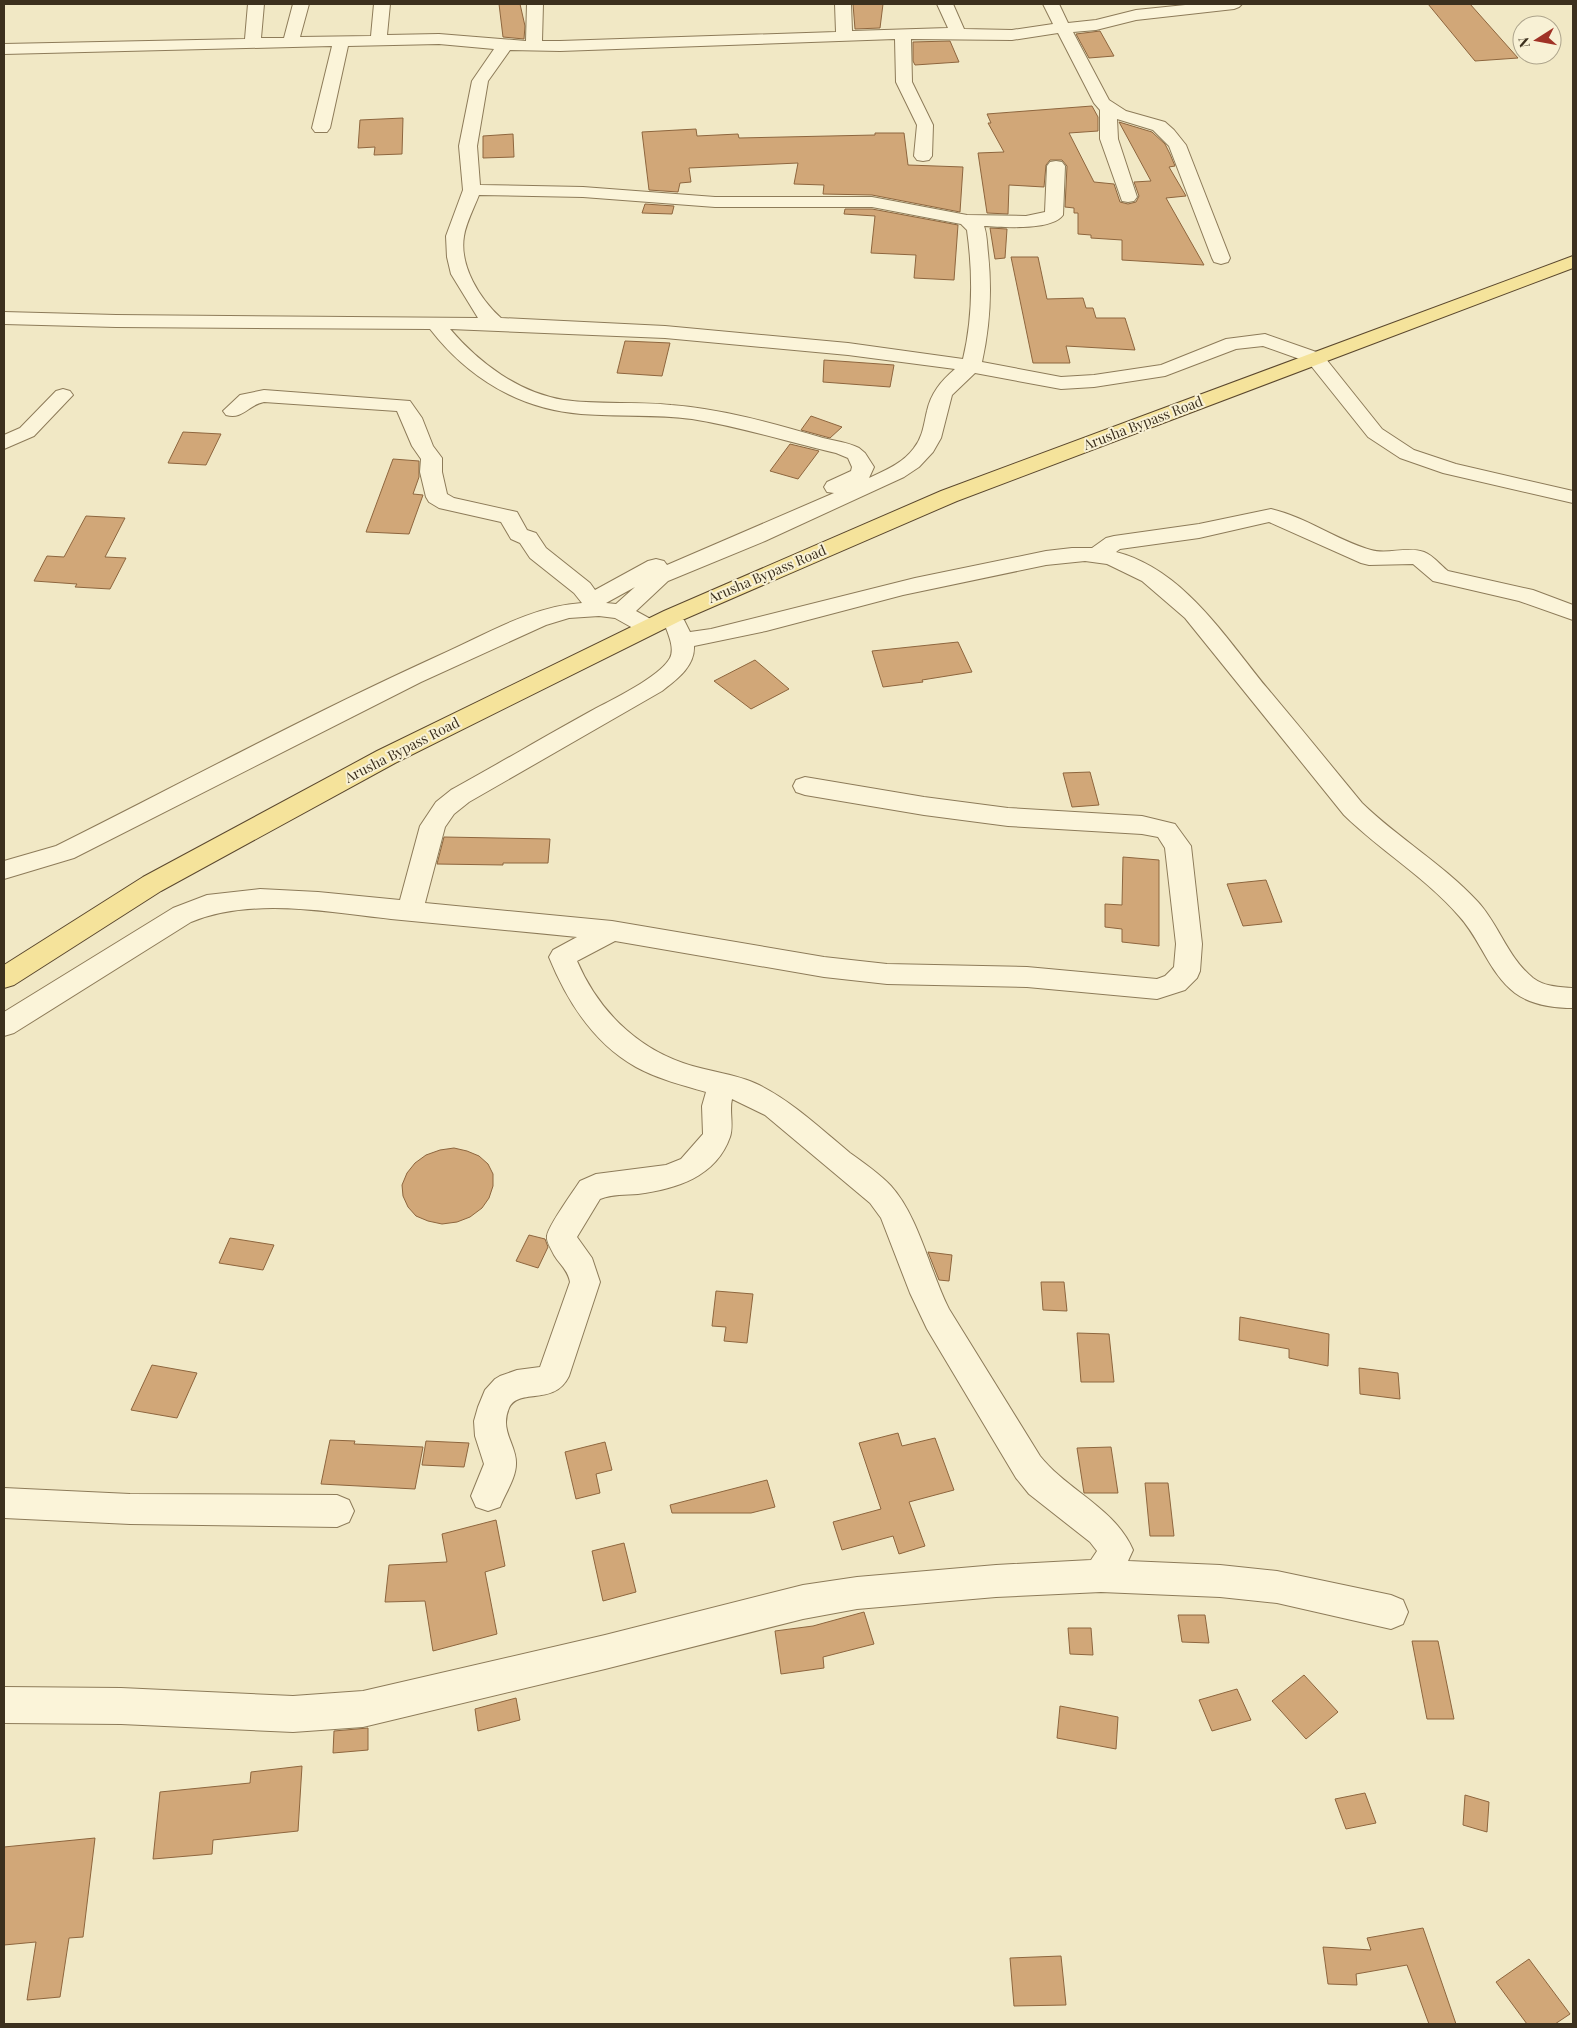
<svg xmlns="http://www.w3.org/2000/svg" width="1577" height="2028" viewBox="0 0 1577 2028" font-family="'Playfair Display',serif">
  <rect width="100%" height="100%" fill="#f1e8c5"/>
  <g fill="#d1a778" stroke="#8e663e">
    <polygon points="499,4 520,4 525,26 524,39 503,37"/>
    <polygon points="853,4 883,4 880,28 855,29"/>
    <polygon points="1428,4 1470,4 1518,58 1475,61"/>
    <polygon points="1100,31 1114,56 1089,58 1076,34"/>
    <polygon points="950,41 959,62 915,65 913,61 913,42"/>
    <polygon points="1092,106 1098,117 1098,131 1069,133 1094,182 1114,184 1120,202 1128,204 1136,202 1139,196 1134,182 1151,181 1119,122 1152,132 1165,144 1170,154 1175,166 1169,167 1186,196 1166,198 1204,265 1122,260 1122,240 1091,238 1091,235 1078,234 1078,213 1074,213 1074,208 1065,207 1067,166 1062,160 1050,160 1046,165 1044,187 1009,185 1008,214 987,213 978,153 1004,152 988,123 991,123 987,114"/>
    <polygon points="403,118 402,154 374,155 375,147 358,148 360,120"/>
    <polygon points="696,129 697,136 738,134 739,138 875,135 875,133 904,133 908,165 963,167 960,212 872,195 823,194 824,185 794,184 798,163 689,168 691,182 680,183 678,192 649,190 642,132"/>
    <polygon points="513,134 514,157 483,158 483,136"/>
    <polygon points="645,204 674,206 672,214 642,213"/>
    <polygon points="845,209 872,209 958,225 954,280 914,278 916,255 871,253 875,216 844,214"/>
    <polygon points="990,228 1007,229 1005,258 995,259"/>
    <polygon points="1011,257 1038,257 1047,299 1083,298 1086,308 1093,308 1096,318 1125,318 1135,350 1066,346 1070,363 1033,363"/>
    <polygon points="625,341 670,343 662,376 617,373"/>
    <polygon points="824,360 894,365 890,387 823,382"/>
    <polygon points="811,416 842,427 830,438 801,430"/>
    <polygon points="183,432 221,434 206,465 168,463"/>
    <polygon points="790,444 819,451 798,479 770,471"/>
    <polygon points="393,459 419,461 419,477 413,494 423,495 409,534 366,532"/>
    <polygon points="86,516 125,518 105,557 126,558 110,589 75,587 77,584 34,581 47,556 64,557"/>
    <polygon points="958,642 972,672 922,680 923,682 883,687 872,651"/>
    <polygon points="755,660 789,689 751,709 714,681"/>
    <polygon points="1090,772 1099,805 1072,807 1063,773"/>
    <polygon points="444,837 550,839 548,863 503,863 503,865 437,864"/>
    <polygon points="1123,857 1159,860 1159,946 1122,942 1122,929 1105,927 1105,904 1122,905"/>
    <polygon points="1266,880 1282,922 1243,926 1227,884"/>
    <polygon points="454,1148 467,1151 479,1156 488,1164 493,1174 493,1186 489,1198 482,1208 470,1217 457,1222 442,1224 428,1221 416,1216 408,1207 403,1196 402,1185 407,1173 415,1163 426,1155 440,1150"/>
    <polygon points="529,1235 545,1239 548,1247 538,1268 516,1261"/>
    <polygon points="230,1238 274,1245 263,1270 219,1263"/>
    <polygon points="928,1252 952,1255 949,1281 939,1280"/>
    <polygon points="1041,1282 1064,1282 1067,1311 1043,1310"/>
    <polygon points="716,1291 753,1294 747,1343 724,1341 726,1327 712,1326"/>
    <polygon points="1240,1317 1329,1334 1328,1366 1289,1358 1289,1349 1239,1340"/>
    <polygon points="1077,1333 1109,1334 1114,1382 1081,1382"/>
    <polygon points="152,1365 197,1373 177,1418 131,1410"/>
    <polygon points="1359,1368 1398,1373 1400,1399 1360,1394"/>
    <polygon points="898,1433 902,1446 935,1438 954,1490 909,1502 925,1546 899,1554 893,1536 842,1550 833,1522 881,1509 859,1443"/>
    <polygon points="330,1440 355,1441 354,1444 423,1447 415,1489 321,1484"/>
    <polygon points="426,1441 469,1443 464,1467 422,1465"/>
    <polygon points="605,1442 612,1470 596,1474 600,1493 576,1499 565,1452"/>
    <polygon points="1111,1447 1118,1493 1084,1493 1077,1448"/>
    <polygon points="767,1480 775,1507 751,1513 672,1513 670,1505"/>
    <polygon points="1145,1483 1168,1483 1174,1536 1150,1536"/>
    <polygon points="496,1520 505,1566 485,1572 497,1634 433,1651 425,1601 385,1602 389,1565 447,1562 442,1534"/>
    <polygon points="624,1543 636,1592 603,1601 592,1551"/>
    <polygon points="864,1612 874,1644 823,1657 824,1668 781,1674 775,1631 813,1626"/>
    <polygon points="1178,1615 1205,1615 1209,1643 1182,1642"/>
    <polygon points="1068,1628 1091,1628 1093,1655 1070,1654"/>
    <polygon points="1412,1641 1438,1641 1454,1719 1427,1719"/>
    <polygon points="1304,1675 1338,1712 1306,1739 1272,1701"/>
    <polygon points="1237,1689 1251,1720 1212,1731 1199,1700"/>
    <polygon points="516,1698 520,1720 478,1731 475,1709"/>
    <polygon points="1060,1706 1118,1717 1116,1749 1057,1738"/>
    <polygon points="368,1728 368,1750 333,1753 334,1731"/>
    <polygon points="302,1766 298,1831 213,1840 212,1854 153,1859 160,1792 250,1783 251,1772"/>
    <polygon points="1365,1793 1376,1823 1346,1829 1335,1799"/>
    <polygon points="1465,1795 1489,1802 1487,1832 1463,1825"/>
    <polygon points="95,1838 83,1937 69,1938 60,1997 27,2000 36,1942 4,1945 4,1847"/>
    <polygon points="1423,1928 1456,2024 1429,2024 1407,1965 1356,1974 1357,1985 1328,1984 1323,1947 1371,1950 1367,1938"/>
    <polygon points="1061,1956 1066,2005 1014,2006 1010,1958"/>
    <polygon points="1529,1959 1570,2014 1555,2024 1527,2024 1496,1982"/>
  </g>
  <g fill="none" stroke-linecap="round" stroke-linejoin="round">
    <defs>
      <g id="minor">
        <path d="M248,4H264L261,38H284L293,4H309L300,37L371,36L374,4H390L387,35L439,34L526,41L527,4H543L542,41H560L836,32L835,4H851L852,31L948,28L937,4H953L964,29L1012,30L1053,24L1043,4H1059L1068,23L1096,20L1136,10L1195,4H1242L1239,7L1234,9L1136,20L1096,30L1073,32L1109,100L1126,111L1165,122L1174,130L1186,145L1230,258L1228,262L1221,264L1214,262L1212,258L1169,146L1153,130L1117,119L1118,139L1137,197L1134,201L1128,202L1122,201L1100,139V110L1094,103L1058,33L1012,40L911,39L912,82L933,125L932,156L929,160L923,161L917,160L914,156L917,125L896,82L895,39L560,51L510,50L488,81L477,146L480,185L583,187L715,197H872L967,215L1026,216L1045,212L1047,166L1050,162L1056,161L1062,162L1065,166L1063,215C1052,231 1002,227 984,226C987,234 987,244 988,253C992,290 990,326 982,362L1061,377L1094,375L1161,365L1226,339L1265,334L1322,354L1382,429L1414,450L1456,464L1573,491V503L1443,473L1400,458L1368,437L1308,362L1263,346L1236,349L1165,376L1094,387L1061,389L975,373L952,395L941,438L933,452L919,467L904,477L765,541L668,581L636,611L656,622L659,627L656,632L648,634L640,632L615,618L599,616L569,618L546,625L421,682L74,858L4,879V861L56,846C184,782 310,714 440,655C485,635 532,606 582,603L574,593L530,558L520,543L511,539L501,522L439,508L429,502L426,497L420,472L421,459L412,446L397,411L264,402C248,405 243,420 226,415L223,411L240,395L264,390L410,401L422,418L433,446L442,458V472L447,494L454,498L517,512L527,530L536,533L546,548L590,583L595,590L648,561L656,559L664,561L667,565L834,493L827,492L824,487L827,482L851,471L852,467L848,458L836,453C788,442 741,427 692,419C655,414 618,417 581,414C519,409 468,378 430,329L116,327L4,324V312L116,315L478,318L451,274L447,257L446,236L463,190L459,146L472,81L494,49L439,44L348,46L330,128L327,132H315L312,128L332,46L4,54V44L245,39ZM479,195L583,197L715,207H872L961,224L967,230C973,273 973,317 963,359L848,343L665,326L501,318C480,299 459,266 464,236C466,223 474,208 479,195ZM450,329L665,338L848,355L955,369C941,381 931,393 927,411C924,423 923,437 914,448C903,463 886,470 869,478L874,467L865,453L859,448C847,442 835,441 823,438C773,423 722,409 671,405C635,401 599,405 564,400C519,393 479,363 450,329ZM635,587L616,604L606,603Z"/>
        <polygon points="63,389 70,391 73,395 34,436 4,449 4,435 20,428 56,391"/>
        <path d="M1271,509C1306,517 1336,540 1371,550C1387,555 1407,546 1424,552C1434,556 1440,565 1448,571L1533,590L1573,605V620L1519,601L1433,581L1413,564L1369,565L1361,563L1269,522L1199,538L1120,549L1116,552C1183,569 1225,637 1267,688C1299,726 1330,764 1362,803C1398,838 1443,864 1478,902C1499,925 1508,958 1533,978C1545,987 1559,987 1573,988V1008C1554,1008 1531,1005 1515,993C1489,973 1481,940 1459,916C1426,878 1381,851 1344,815L1185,618L1142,581L1107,564L1085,561L1046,565L903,595L766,631L694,646C695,667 676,680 662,691L469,802L454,814L445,827L425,903L612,921L824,957L887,964L1027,967L1157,979L1165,976L1174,967L1176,944L1165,848L1158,837L1142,834L1008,826L924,815L805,795L796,792L793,786L796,780L805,777L924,797L1008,808L1142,816L1175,824L1191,846L1202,944L1200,971L1197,978L1185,990L1157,999L1027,987L887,984L824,977L615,941L577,961C597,1008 634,1046 683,1063C708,1072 735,1073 759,1085C793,1102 821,1129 850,1153C864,1163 880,1174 891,1186C919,1217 930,1272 949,1309L1040,1456C1068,1491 1115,1508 1133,1550L1128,1561L1220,1565L1277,1571L1391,1595L1403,1600L1408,1612L1403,1624L1391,1629L1277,1603L1220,1597L1101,1592L996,1597L857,1609L803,1619L605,1669L363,1727L293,1732L121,1724L4,1723V1687L121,1688L293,1696L363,1691L605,1635L803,1585L857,1577L996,1565L1091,1560L1097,1551L1090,1542L1029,1494L1016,1478L927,1329L910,1293L881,1218L870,1203L765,1115L732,1099C729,1111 734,1125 730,1137C716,1177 676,1189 638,1194C626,1195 612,1194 600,1199L577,1237L592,1258L600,1282L569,1376C554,1407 519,1387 509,1408C499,1431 517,1445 516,1464C516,1478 505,1494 500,1507L488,1511L476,1507L471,1496L484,1464L475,1436L474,1421L478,1407L485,1390L495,1379L500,1376L517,1370L540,1367L570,1282C568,1270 560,1265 554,1255C552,1250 546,1242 547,1236C548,1226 573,1192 580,1181L596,1174L666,1165L681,1159L703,1134L702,1106L706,1092C682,1085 658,1079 636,1067C593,1043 567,1001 549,957L553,950L577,937C515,931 453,925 391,919C327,912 252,897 191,922L14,1033L4,1036V1012L173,908L207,895L260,889L318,892L400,900L420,826L436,802L451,790C498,764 544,737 591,711C611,700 660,677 670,658C675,648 668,634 665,625L668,620L676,618L684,620L690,632L711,629L915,578L1046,551L1072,548H1092L1106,538L1114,536L1199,524Z"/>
        <polygon points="4,1488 130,1494 337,1495 349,1500 354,1511 349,1522 337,1527 130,1524 4,1518"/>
      </g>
      <polygon id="major" points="1573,256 1573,268 957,501 680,621 395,763 161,891 14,985 4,988 4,965 143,877 377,751 664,611 941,491"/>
    </defs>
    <use href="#minor" stroke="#8d7b59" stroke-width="2"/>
    <use href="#major" stroke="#5b482e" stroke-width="2"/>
    <use href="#minor" fill="#fbf4d9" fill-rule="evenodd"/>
    <use href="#major" fill="#f5e39b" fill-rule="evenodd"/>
  </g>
  <g text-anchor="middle" stroke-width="4" stroke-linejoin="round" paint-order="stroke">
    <g font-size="14" fill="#3c301e" stroke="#f8f1d5">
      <text transform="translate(1143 423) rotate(-21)" y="5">Arusha Bypass Road</text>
      <text transform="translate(767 574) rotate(-23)" y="5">Arusha Bypass Road</text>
      <text transform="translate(402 750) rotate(-27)" y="5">Arusha Bypass Road</text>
    </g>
  </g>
  <rect width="1577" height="2028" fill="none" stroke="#3c301e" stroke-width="10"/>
  <g transform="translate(1537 40) rotate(259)"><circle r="24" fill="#f8f1d5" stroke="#ada48c"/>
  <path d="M0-4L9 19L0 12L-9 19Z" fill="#a03226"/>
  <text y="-8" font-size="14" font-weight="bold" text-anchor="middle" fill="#3c301e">N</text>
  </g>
</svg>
